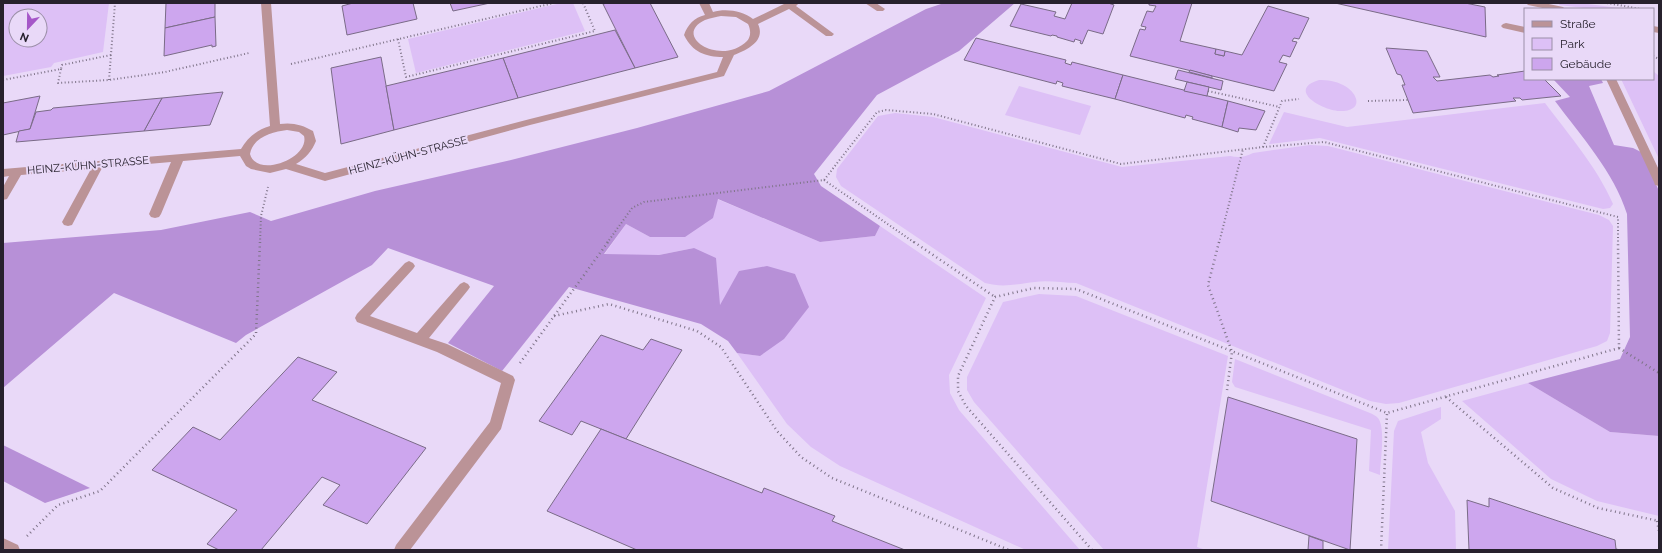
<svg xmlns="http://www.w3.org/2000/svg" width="1662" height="553" viewBox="0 0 1662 553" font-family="Raleway,sans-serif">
  <rect width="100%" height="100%" fill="#e9d9f8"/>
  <g fill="#ddc0f6" fill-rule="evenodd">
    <path d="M3,3H109L103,52L54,63L51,67L3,76ZM16,16H40V40H16Z"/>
    <polygon points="561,3 573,3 585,31 416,73 408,39"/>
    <polygon points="1560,3 1580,3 1627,9 1584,8 1559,5"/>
    <polygon points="1653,71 1659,76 1659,159 1621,79 1653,79"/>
    <path d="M1319,80C1327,80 1336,81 1343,85C1356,91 1365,109 1344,111C1325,113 1285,90 1319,80Z"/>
    <polygon points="1019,86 1091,106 1080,135 1005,115"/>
    <path d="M1545,103C1569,135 1597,167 1613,204L1610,208L1603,209L1320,138L1269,144L1284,112L1347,127Z"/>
    <path d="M895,113L933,117L1122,167L1230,156C1239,158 1245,157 1253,153L1310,145L1328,146L1599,215L1609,220L1613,226L1610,333L1607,341L1597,346L1399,403L1386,404L1370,401L1076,283C1063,283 1048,280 1035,282C1017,284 1003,288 985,283L841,186L836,177L837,169L878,116Z"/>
    <polygon points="717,199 820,242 875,236 880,226 986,298 949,375 950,393 959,410 1080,550 1026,550 840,466 811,447 787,424 737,353 760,356 720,305 694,248 659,255 604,255 626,224 650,237"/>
    <polygon points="1039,294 1076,296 1228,356 1197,547 1206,550 1104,550 974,402 967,390 967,377 1003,302"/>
    <path d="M1235,359L1370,413C1373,414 1376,416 1378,418C1386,428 1380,462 1380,475L1369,471L1371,430L1235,387L1232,382Z"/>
    <polygon points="1528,383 1610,432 1659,436 1659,516 1597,501 1551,479 1462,401"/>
    <polygon points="1441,407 1441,419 1421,432 1428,463 1455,511 1456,550 1388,550 1394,431 1398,421"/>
  </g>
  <g fill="#b790d7">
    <polygon points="944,3 1015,3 959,51 877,95 814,174 821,186 880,226 875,236 820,242 718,199 713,218 685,237 650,237 626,224 604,254 659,255 694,248 716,258 720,305 739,271 767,266 795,274 809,307 784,339 760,356 737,353 728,341 701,324 569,287 502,371 448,343 494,286 388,248 372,265 246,335 236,343 114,293 3,388 3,243 161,230 250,212 271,221 375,191 511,160 637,128 769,91 926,9"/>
    <path d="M1553,79H1601L1603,83L1589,86L1614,145L1633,148L1641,152L1659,191V436L1610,432L1528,383L1620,359L1630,337L1627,214C1614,172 1581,136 1555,101L1570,97Z"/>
    <polygon points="3,445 90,488 45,503 3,481"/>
  </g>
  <g fill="#cda6ee" stroke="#7a6b87">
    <polygon points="166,3 215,3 215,17 165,28"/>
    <polygon points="353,3 413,3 417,19 347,35 342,6"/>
    <polygon points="450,3 490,3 453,11"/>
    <polygon points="608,3 650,3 678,57 635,68 603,4"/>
    <polygon points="1072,3 1108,3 1114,5 1103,34 1088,30 1082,44 1080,43 1081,41 1075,39 1074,42 1057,37 1057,36 1052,35 1051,36 1010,26 1021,4 1056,12 1054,16 1065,19"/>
    <polygon points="1149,3 1192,3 1180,41 1216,49 1215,54 1224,56 1225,51 1242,55 1268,6 1309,18 1299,39 1294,38 1292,41 1297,42 1290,57 1283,55 1279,62 1287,64 1274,91 1130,56 1140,29 1145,30 1146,27 1141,26 1147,11 1153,12 1156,6 1149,5"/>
    <polygon points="1335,3 1465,3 1485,7 1486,37"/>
    <polygon points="215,17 216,46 212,47 212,45 164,56 165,28"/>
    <polygon points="615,30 635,68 518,98 503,58"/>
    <polygon points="976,38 1066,60 1065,63 1071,65 1072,62 1123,75 1115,99 1062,86 1063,83 1057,81 1056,84 964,60"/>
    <polygon points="1386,48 1427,51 1440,77 1433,77 1437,81 1490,75 1493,77 1499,76 1497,75 1525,71 1525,79 1544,79 1561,96 1522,100 1520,98 1513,98 1516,101 1413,113 1402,85 1405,85 1401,75 1397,74"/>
    <polygon points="1216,49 1225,51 1224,56 1215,54"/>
    <polygon points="381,57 394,130 341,144 331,68"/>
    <polygon points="503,58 518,98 394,130 386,86"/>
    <polygon points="1178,70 1223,81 1221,90 1175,79"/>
    <polygon points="1190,70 1212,76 1212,78 1189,72"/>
    <polygon points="1123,75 1228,101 1222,127 1192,119 1193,117 1186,115 1185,118 1115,99"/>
    <polygon points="1187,82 1209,87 1207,96 1184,91"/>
    <polygon points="223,92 210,125 144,131 162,98"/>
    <polygon points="40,96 30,129 3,135 3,103"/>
    <polygon points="162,98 144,131 16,142 19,131 30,129 36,112 51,110 53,108"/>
    <polygon points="1228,101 1265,111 1256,130 1239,128 1238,132 1222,127"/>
    <polygon points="601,335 643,350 651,339 682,350 626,439 581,421 572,435 539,421"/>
    <polygon points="298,357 337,372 312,400 426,448 367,524 323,505 340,485 322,477 261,550 219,550 207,544 237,510 152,470 193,427 220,440"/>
    <polygon points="1228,397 1357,439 1350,550 1211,501"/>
    <polygon points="601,429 762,493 764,488 835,516 832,521 905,550 637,550 547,511"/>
    <polygon points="1489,498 1615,540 1616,549 1620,550 1469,550 1467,500 1489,507"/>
    <polygon points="1309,536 1323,541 1323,550 1308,550"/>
  </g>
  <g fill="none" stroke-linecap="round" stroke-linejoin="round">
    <g stroke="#7f7489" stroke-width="2" stroke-dasharray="1 2.5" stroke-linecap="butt">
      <polyline points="1607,3 1641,9"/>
      <polyline points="398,39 406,77 595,31 583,3"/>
      <polyline points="1653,56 1659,59"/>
      <polyline points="291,64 554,3"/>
      <polyline points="61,69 58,83 109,80 165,72 249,53"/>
      <polyline points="3,80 61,69 62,65 111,55"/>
      <polyline points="109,80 115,3"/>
      <polyline points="1208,91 1280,107"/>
      <polyline points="1368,101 1408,100"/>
      <polyline points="1263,147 1282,101 1299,99"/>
      <polyline points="824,180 915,243"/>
      <polyline points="260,243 261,216 268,187"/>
      <polyline points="607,243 632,208 644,202 824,180 877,112 886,110 933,114 1121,164 1263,147 1324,142 1618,217 1618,243"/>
      <polyline points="1219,243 1243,149"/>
    </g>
    <g stroke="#7f7489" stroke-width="2.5" stroke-dasharray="1 3.5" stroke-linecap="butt">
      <polyline points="914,242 995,297"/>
      <polyline points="1219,242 1208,285 1232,352 1227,390"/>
      <polyline points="554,316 609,304 697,331 721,347 777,431 801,457 832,478 1009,550"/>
      <polyline points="1619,348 1659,373"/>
      <polyline points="520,363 608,242"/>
      <polyline points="1446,397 1553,488 1598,508 1659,521"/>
      <polyline points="1657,521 1659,531"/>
      <polyline points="27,536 58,505 100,491 256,334 260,242"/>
      <polyline points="1092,550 966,406 958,391 958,376 995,297 1034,288 1076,289 1387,413 1619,348 1618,242"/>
      <polyline points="1381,550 1387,413"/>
    </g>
    <g fill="#bb9397" fill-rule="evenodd">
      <path d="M261,3H271L280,124C292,122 303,125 313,131L316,141C312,151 306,158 296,164L325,173L530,119L717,72L723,57C706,57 692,52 684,35C688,24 694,18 705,15L699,3H709L713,12C726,8 743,11 753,19L786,3H799L796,6L834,34L832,36H826L789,9L758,24C766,41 747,50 734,55L724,76L530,125L325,181L286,169L270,173L251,169L246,166L240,156L183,161L161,214L159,217L155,218L151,217L149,214L171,162L102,168L72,225L68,226L64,225L62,222L91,169L21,175L7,199L3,200V187L9,176L3,177V169L241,149C248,137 257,130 270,126ZM721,16L736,17L748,24C751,30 751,37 747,41C721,67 671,36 705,20C710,18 716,17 721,16ZM287,130L299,132L304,136C310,158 257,179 250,154C253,137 272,132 287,130Z"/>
      <polygon points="865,3 876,3 885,9 883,11 877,11"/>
      <polygon points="1526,3 1544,3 1563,7 1565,9 1547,9 1528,5"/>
      <polygon points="1506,23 1525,27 1525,33 1503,28 1501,26 1503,24"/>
      <polygon points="1653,26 1659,27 1659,33 1653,32"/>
      <polygon points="1606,79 1616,79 1659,170 1659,186 1655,185 1654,182"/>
      <polygon points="409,261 413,263 415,266 413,269 370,316 417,333 460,284 464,282 468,284 470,287 468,290 429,338 447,344 513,376 515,380 501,429 410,550 394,550 396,545 490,422 501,383 437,352 357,322 355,318 357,314 405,263"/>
      <polygon points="3,538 18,545 20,550 3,550"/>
    </g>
  </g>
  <g text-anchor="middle" stroke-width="4" stroke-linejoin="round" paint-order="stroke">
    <g font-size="11" fill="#27212d" stroke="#e9d9f8">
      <text transform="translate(408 155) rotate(-15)" y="4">HEINZ-KÜHN-STRASSE</text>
      <text transform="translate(88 165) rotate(-5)" y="4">HEINZ-KÜHN-STRASSE</text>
    </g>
  </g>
  <rect width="1662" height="553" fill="none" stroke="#27212d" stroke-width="8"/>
  <rect x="1524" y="8" width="130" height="72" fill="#e9d9f8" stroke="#9b8fa7"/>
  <rect x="1532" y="21" width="20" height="6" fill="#bb9397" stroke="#9b8fa7"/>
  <text x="1560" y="28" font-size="12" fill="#27212d">Straße</text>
  <rect x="1532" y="38" width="20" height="12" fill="#ddc0f6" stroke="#9b8fa7"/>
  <text x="1560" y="48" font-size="12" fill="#27212d">Park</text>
  <rect x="1532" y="58" width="20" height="12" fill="#cda6ee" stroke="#9b8fa7"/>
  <text x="1560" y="68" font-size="12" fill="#27212d">Gebäude</text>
  <g transform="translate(28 28) rotate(202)"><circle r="19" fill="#e9d9f8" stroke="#9b8fa7"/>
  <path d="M0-3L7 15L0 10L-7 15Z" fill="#a557c8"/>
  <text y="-6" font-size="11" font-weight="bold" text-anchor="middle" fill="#27212d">N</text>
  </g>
</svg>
